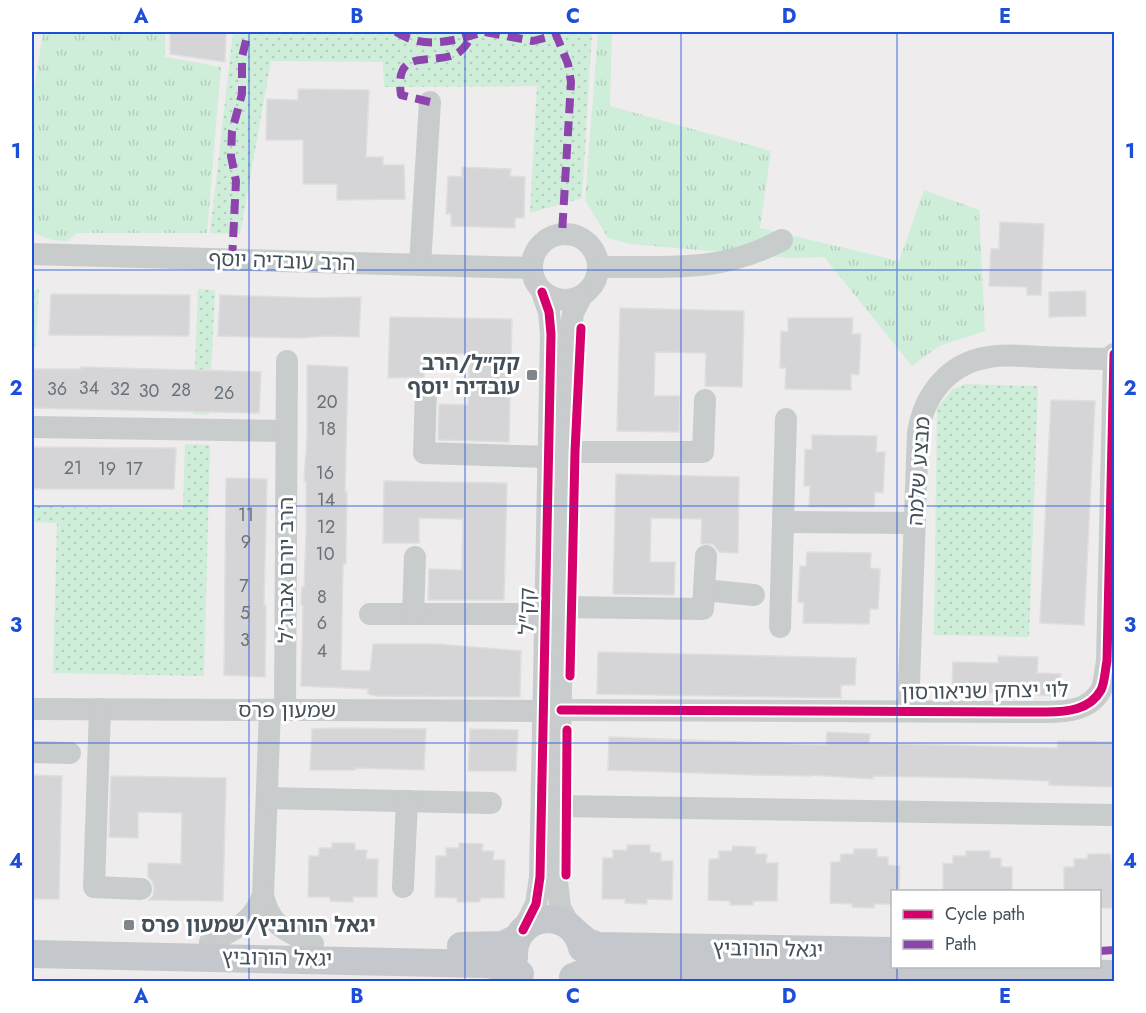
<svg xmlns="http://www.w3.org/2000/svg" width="1146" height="1013" viewBox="0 0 1146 1013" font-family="Jost,'Noto Sans Hebrew',sans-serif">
  <defs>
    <pattern id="grass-tufts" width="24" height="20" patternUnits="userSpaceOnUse" patternTransform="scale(1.5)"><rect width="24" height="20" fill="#cfeed9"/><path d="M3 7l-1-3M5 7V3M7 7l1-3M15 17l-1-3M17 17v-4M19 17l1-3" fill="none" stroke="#b3cebc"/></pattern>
    <pattern id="park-dots" width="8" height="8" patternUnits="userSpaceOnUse" patternTransform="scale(1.5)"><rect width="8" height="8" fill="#cfeed9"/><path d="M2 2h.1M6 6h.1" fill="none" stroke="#b3cebc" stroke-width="1.8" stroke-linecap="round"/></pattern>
  </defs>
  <rect width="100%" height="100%" fill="#eeecec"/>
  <g fill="url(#grass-tufts)">
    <path d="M43,32H165V57L221,67L207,233H76L68,241C54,241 42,239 32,230V102Z"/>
    <polygon points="598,32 612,32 610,106 771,151 760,228 899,261 924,190 979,210 985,331 939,346 912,366 824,257 791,258 630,244 608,238 585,200"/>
  </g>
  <g fill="url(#park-dots)">
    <polygon points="233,32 592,32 582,198 530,213 537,86 384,87 383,62 271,61 240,234 210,233"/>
    <polygon points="39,287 36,347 32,347 32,294"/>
    <polygon points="198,289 215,290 209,415 193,414"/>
    <polygon points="966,384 1038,386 1029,637 934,635 937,408 953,389"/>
    <polygon points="185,444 210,445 204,676 53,673 57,523 32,522 32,506 183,509"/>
  </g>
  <g fill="#d5d4d7" stroke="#dfdedf" stroke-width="1.5">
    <polygon points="170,32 226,32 225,62 170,54"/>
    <polygon points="298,89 369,90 366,157 383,157 383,165 404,165 405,199 337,200 337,184 303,184 303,140 266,140 267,99 298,100"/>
    <polygon points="462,167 511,169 510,176 525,177 524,218 515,218 515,228 451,226 451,214 446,214 448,176 462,177"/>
    <polygon points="1000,222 1044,224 1041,295 1027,295 1027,287 989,286 991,249 999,249"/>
    <polygon points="1086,291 1086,316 1049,317 1049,292"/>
    <polygon points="51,294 190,295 189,336 49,335"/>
    <polygon points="220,295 311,298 361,297 359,337 327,336 300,338 218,336"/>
    <polygon points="620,308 744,311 742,387 705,386 706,353 655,352 654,396 680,396 679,432 617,431"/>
    <polygon points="390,317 512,319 509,442 438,440 439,404 468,405 469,354 425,353 424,377 388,378"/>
    <polygon points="788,318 853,318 852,334 861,334 859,375 851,374 851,390 785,389 786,368 780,368 781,331 788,332"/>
    <polygon points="307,365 348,367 345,492 347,492 346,546 346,564 343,564 341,670 370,671 373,644 437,644 521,651 520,697 376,696 368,694 368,689 301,686 303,605 301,605 302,587 304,587 306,535 306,481 304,481 307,437"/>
    <polygon points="81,367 261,372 259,413 32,408 32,369 81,369"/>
    <polygon points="1051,400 1095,401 1084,625 1040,623"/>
    <polygon points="812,435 877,436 876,452 885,452 883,493 875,492 874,507 809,507 810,486 804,486 805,449 812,450"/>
    <polygon points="33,447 176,448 174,489 32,489"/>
    <polygon points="616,474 739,477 738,553 719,552 713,544 701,544 702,519 651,518 650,562 675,562 674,595 613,594"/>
    <polygon points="226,478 267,479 264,605 266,605 265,677 224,675"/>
    <polygon points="384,481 507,483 504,600 428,600 429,569 462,570 463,519 419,518 419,543 383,543"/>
    <polygon points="807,552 871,553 870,568 880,569 878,609 870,609 869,624 803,623 804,603 798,602 800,566 806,566"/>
    <polygon points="598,652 856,658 855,685 841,685 841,698 597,694"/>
    <polygon points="998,656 1038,657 1037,673 1061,674 1060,696 952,691 953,662 998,663"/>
    <polygon points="339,728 426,729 424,770 355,768 355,770 310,770 312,729"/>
    <polygon points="470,729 518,730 516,771 468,771"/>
    <polygon points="827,732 870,734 869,743 1057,748 1058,741 1114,742 1114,787 1049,785 1049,781 971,778 873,776 873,779 811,775 811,776 757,775 608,770 609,737 826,745"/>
    <polygon points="32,775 62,776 59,899 32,899"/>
    <polygon points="111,776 226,778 223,901 149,900 153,896 154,889 153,882 148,877 148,863 181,864 182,813 138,812 138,838 109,837"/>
    <polygon points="332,843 355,843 355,850 367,850 366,859 378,859 377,897 353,897 353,902 330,901 330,897 308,897 309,856 319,856 319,848 332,848"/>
    <polygon points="459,843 483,844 482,851 494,851 493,860 505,860 504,898 480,898 480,902 457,902 457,898 435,897 436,856 446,856 446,848 459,848"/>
    <polygon points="627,845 650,845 650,852 661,853 661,861 673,861 672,900 647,899 647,904 625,903 625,899 602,899 603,858 613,858 613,850 627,850"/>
    <polygon points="733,846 756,847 755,854 767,854 766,863 778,863 777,901 753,901 753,905 730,905 730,901 708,900 709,859 719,859 719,851 732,851"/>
    <polygon points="854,849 877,849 877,857 888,857 888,865 900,866 899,891 892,891 892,904 874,904 874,908 852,907 852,904 830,903 831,862 840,862 841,854 854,854"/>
    <polygon points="966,851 990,851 990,858 1001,858 1001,867 1012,867 1012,891 943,891 943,863 953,864 953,856 966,856"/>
    <polygon points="1088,854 1111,854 1111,861 1114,861 1114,908 1100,908 1100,891 1064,891 1064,867 1074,867 1074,859 1087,859"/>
  </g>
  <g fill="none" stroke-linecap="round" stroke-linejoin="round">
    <g stroke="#c8cccd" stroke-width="22">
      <circle cx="565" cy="267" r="33"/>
      <polyline points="32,254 532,268"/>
      <polyline points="420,265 430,102"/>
      <path d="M599,267C667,266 719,274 782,240"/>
      <polyline points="426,390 424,453 549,457"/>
      <polyline points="32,427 286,431"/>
      <polyline points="566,452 703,452 705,400"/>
      <polyline points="783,522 915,523"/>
      <polyline points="704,590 754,595"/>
      <polyline points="563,607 703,609 706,556"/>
      <polyline points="370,614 545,614"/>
      <polyline points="413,614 415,557"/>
      <polyline points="780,627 786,419"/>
      <polyline points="32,709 543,711"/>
      <polyline points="100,709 94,887 141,889"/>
      <path d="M270,710L263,895C270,927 287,931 313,944"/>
      <polyline points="285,710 287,361"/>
      <path d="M561,710L1046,712C1067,712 1090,710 1101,690C1105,682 1105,670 1107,661L1114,354"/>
      <path d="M908,710L918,433C924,394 949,363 989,357C1005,354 1023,356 1040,357C1065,358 1089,359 1114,359"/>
      <polyline points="32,752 70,753"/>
      <polyline points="267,798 491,803"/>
      <polyline points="559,806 1114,815"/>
      <polyline points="403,887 407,801"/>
      <polyline points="571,928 560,907 557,881 568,350 573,313 581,297"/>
      <polyline points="523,930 536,904 540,877 551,334 549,312 542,292"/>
      <path d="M210,942C234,930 253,923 263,895"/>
    </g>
    <g stroke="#c4c8cc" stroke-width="28">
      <polyline points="575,932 587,942 598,946 892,951"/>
      <polyline points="461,946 503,945 517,938"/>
      <polyline points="32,954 487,964 504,967 520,974"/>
      <path d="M514,957C512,913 572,904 582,948"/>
      <polyline points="573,977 596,968 1114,974"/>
    </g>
    <g stroke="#8e44ad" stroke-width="8" stroke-dasharray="15 8" stroke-linecap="butt">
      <path d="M396,32C424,50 454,41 483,32"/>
      <polyline points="485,32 533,41 556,35"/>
      <polyline points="555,32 568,64 571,82 562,234"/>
      <path d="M430,102L401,95C394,46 430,66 456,54C464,50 470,39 474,32"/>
      <polyline points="232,260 236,181 231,156 232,131 242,94 242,57 248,32"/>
      <polyline points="1100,951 1114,950"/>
    </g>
    <defs>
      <g id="cycleway">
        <polyline points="570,676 575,452 581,328"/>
        <path d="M561,710L1046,712C1067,712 1090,710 1101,690C1105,682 1105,670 1107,661L1114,354"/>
        <polyline points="566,875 567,730"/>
        <polyline points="523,930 536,904 540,877 551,334 549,312 542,292"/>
      </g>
    </defs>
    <use href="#cycleway" stroke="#fff" stroke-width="13"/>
    <use href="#cycleway" stroke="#d6006c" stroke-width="9"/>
  </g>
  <path fill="none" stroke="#1d4ed8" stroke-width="1.5" stroke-opacity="0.55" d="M249,32V982M465,32V982M681,32V982M897,32V892M32,270H1114M32,506H1114M32,743H1114M897,966V982"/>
  <g fill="#7f878d" stroke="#fff" stroke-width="2">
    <rect x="526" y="369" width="12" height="12" rx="3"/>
    <rect x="123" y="919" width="12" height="12" rx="3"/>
  </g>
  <g text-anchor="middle" stroke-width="6" stroke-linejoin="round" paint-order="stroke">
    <g font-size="18" fill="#69727a">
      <text x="89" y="394">34</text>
      <text x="57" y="395">36</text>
      <text x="120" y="395">32</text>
      <text x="181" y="396">28</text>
      <text x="149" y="397">30</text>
      <text x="224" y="399">26</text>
      <text x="327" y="408">20</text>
      <text x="327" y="435">18</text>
      <text x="73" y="474">21</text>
      <text x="107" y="475">19</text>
      <text x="134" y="475">17</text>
      <text x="325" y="479">16</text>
      <text x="326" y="506">14</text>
      <text x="246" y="521">11</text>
      <text x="326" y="533">12</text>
      <text x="246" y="548">9</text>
      <text x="325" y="560">10</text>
      <text x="244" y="592">7</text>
      <text x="322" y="603">8</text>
      <text x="245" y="619">5</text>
      <text x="322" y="629">6</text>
      <text x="245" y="646">3</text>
      <text x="322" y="657">4</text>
    </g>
    <g font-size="21" fill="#43505a" stroke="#fff">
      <text transform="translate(282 261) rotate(2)" y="7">הרב עובדיה יוסף</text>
      <text transform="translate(919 471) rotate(-86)" y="7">מבצע שלמה</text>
      <text transform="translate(286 570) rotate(-90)" y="7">הרב יורם אברג'ל</text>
      <text transform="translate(527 611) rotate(-89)" y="7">קק"ל</text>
      <text transform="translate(985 691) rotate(-1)" y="7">לוי יצחק שניאורסון</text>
      <text x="287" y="717">שמעון פרס</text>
      <text transform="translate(768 949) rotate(1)" y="7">יגאל הורוביץ</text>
      <text transform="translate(277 958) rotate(1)" y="7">יגאל הורוביץ</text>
    </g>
    <g font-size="21" font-weight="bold" fill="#43505a" stroke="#fff" text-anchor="end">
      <text x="520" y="370">קק״ל/הרב<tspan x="520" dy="24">עובדיה יוסף</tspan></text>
      <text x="141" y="932" text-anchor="start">יגאל הורוביץ/שמעון פרס</text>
    </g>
  </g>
  <rect width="1146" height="1013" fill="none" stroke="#ffffff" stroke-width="66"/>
  <rect x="891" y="890" width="210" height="78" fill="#ffffff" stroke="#b4b9bd" stroke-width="1.5"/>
  <rect x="903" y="910" width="30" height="9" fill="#d6006c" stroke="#b4b9bd" stroke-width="1.5"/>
  <text x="945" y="920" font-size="18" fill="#43505a">Cycle path</text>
  <rect x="903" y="940" width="30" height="9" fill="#8e44ad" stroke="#b4b9bd" stroke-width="1.5"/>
  <text x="945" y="950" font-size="18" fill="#43505a">Path</text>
  <rect x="33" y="33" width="1080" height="947" fill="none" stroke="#1d4ed8" stroke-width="2"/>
  <g font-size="20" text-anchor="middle" font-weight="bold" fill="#1d4ed8">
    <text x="141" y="23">A</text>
    <text x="357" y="23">B</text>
    <text x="573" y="23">C</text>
    <text x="789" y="23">D</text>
    <text x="1005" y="23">E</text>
    <text x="16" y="158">1</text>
    <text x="1130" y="158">1</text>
    <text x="16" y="395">2</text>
    <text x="1130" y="395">2</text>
    <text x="16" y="632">3</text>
    <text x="1130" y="632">3</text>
    <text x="16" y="868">4</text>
    <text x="1130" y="868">4</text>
    <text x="141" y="1003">A</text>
    <text x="357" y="1003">B</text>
    <text x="573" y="1003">C</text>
    <text x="789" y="1003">D</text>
    <text x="1005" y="1003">E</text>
  </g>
</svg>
